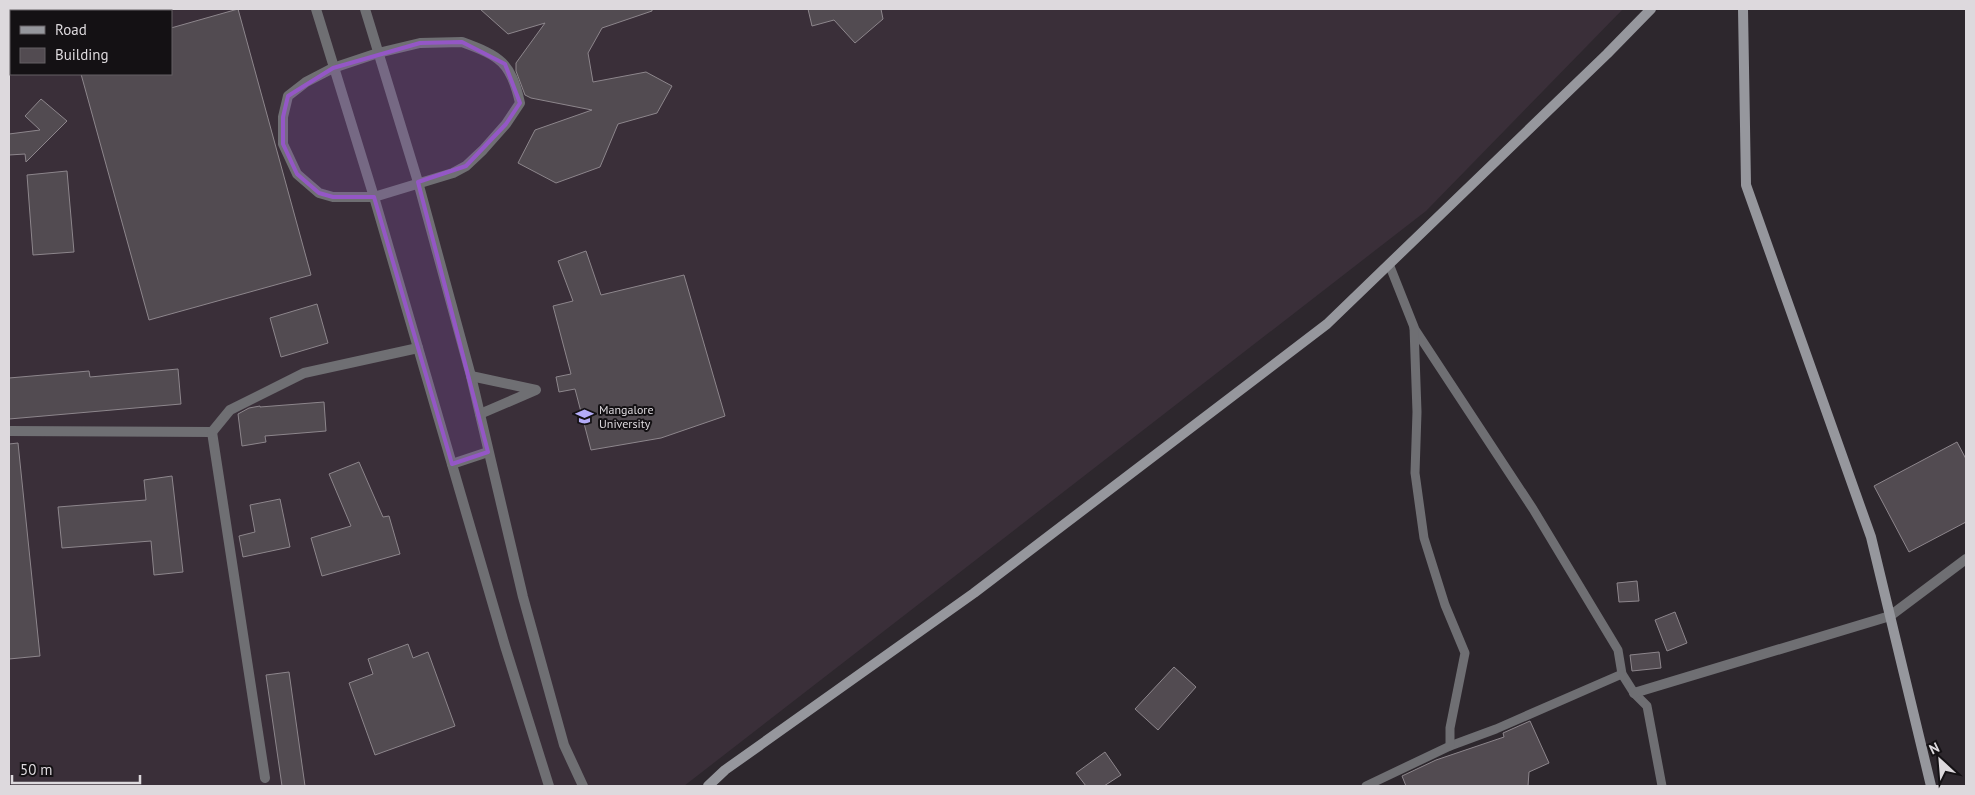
<svg xmlns="http://www.w3.org/2000/svg" width="1975" height="795" viewBox="0 0 1975 795" font-family="'PT Sans',sans-serif">
  <rect width="100%" height="100%" fill="#2d272d"/>
  <path fill="#3a2f39" fill-rule="evenodd" d="M9,9H1623L1426,211L684,786H9ZM11,11H171V74H11Z"/>
  <g fill="#524b51" stroke="#8d868c">
    <polygon points="238,9 311,275 149,320 81,74 171,74 171,28"/>
    <polygon points="480,9 652,9 652,11 602,28 588,53 593,82 646,72 672,86 657,113 618,124 600,167 556,183 518,163 535,130 592,110 531,98 525,95 516,71 516,63 545,23 508,34"/>
    <polygon points="808,9 881,9 883,19 855,43 834,20 812,26"/>
    <polygon points="41,99 67,121 26,162 25,154 9,155 9,134 40,130 25,116"/>
    <polygon points="67,171 74,252 33,255 27,175"/>
    <polygon points="586,251 601,295 684,275 725,416 661,438 591,450 575,389 559,392 556,377 571,374 553,306 573,301 558,261"/>
    <polygon points="317,304 328,343 281,357 270,318"/>
    <polygon points="178,369 181,404 9,419 9,378 89,371 90,377"/>
    <polygon points="324,402 326,431 265,436 266,442 242,446 238,414 249,408 260,406 260,407"/>
    <polygon points="1957,442 1966,459 1966,522 1909,552 1874,486"/>
    <polygon points="18,443 40,656 9,659 9,444"/>
    <polygon points="359,462 383,517 389,516 400,554 322,576 311,538 351,526 329,474"/>
    <polygon points="172,476 183,572 154,575 151,541 62,548 58,507 146,500 144,480"/>
    <polygon points="280,499 290,547 243,557 239,536 255,532 250,505"/>
    <polygon points="1637,581 1639,601 1619,602 1617,583"/>
    <polygon points="1675,612 1687,643 1667,651 1655,620"/>
    <polygon points="408,644 413,658 428,652 455,726 375,755 349,683 373,674 368,659"/>
    <polygon points="1659,652 1661,668 1632,671 1630,655"/>
    <polygon points="1174,667 1196,687 1158,730 1135,709"/>
    <polygon points="289,672 305,786 282,786 266,675"/>
    <polygon points="1530,721 1549,763 1529,772 1528,786 1406,786 1402,776 1436,760 1504,737 1503,733"/>
    <polygon points="1105,752 1121,775 1104,786 1086,786 1076,773"/>
  </g>
  <g fill="none" stroke-linecap="round" stroke-linejoin="round">
    <g stroke="#6f6f73" stroke-width="9">
      <polyline points="1414,328 1533,509 1618,650 1622,674 1634,693 1647,706 1662,786"/>
      <polyline points="1450,746 1496,729 1622,674"/>
      <polyline points="1366,786 1450,746 1450,728 1465,653 1445,605 1424,538 1415,473 1417,412 1414,327 1389,264"/>
    </g>
    <g stroke="#6f6f73" stroke-width="10">
      <polyline points="316,9 374,197 505,646 549,786"/>
      <polyline points="365,9 418,182 471,376 523,597 564,745 583,786"/>
      <path d="M462,42C500,56 511,62 520,103L506,124L483,150L466,166L453,173L374,197H333L319,193L297,174L283,144V117L288,96L306,82L333,68L378,53L420,43Z"/>
      <polyline points="471,376 536,390 480,414"/>
      <polyline points="9,431 212,432 265,778"/>
      <polyline points="212,432 230,410 304,373 418,348"/>
      <polyline points="452,464 488,452"/>
      <polyline points="1634,693 1890,616 1966,559"/>
    </g>
    <g stroke="#96979d" stroke-width="10">
      <polyline points="1743,9 1746,185 1871,537 1931,786"/>
      <polyline points="708,786 725,770 974,593 1327,324 1607,54 1651,9"/>
    </g>
  </g>
  <path fill="#9457c6" fill-opacity="0.2" stroke="#9457c6" stroke-width="4" stroke-linejoin="round" d="M462,42L505,64L520,103L506,124L466,166L418,182L488,452L452,464L374,197H333L319,193L297,174L283,144V117L288,96L333,68L420,43Z"/>
  <defs>
    <symbol id="university-bare" viewBox="-9 -9 18 18"><path d="M0-5L7-2L0 1L-7-2ZM-4 1L0 2.5L4 1V4Q0 6-4 4Z" fill="#b4acf9" stroke="#141114" stroke-width="2.5" paint-order="stroke"/></symbol>
  </defs>
  <g fill-rule="evenodd">
    <use href="#university-bare" x="572" y="404" width="25" height="25"/>
  </g>
  <g text-anchor="middle" stroke-width="4" stroke-linejoin="round" paint-order="stroke">
    <g font-size="12" fill="#ddd9dd" stroke="#141114" text-anchor="start">
      <text x="599" y="414">Mangalore<tspan x="599" dy="14">University</tspan></text>
    </g>
  </g>
  <rect width="1975" height="795" fill="none" stroke="#ddd9dd" stroke-width="20"/>
  <rect x="10" y="10" width="162" height="65" fill="#141114" stroke="#646164"/>
  <rect x="20" y="26" width="25" height="8" fill="#96979d" stroke="#646164"/>
  <text x="55" y="35" font-size="15" fill="#ddd9dd">Road</text>
  <rect x="20" y="48" width="25" height="15" fill="#524b51" stroke="#646164"/>
  <text x="55" y="60" font-size="15" fill="#ddd9dd">Building</text>
  <g transform="translate(1940 760) rotate(334)" stroke="#141114" stroke-width="4" paint-order="stroke">
  <path d="M0-4L9 19L0 12L-9 19Z" fill="#ddd9dd"/>
  <text y="-8" font-size="14" font-weight="bold" text-anchor="middle" fill="#ddd9dd">N</text>
  </g>
  <path d="M12 775v8h128v-8" fill="none" stroke="#ddd9dd" stroke-width="2.5"/>
  <text x="20" y="775" font-size="15" fill="#ddd9dd" stroke="#141114" stroke-width="4" paint-order="stroke">50 m</text>
</svg>
